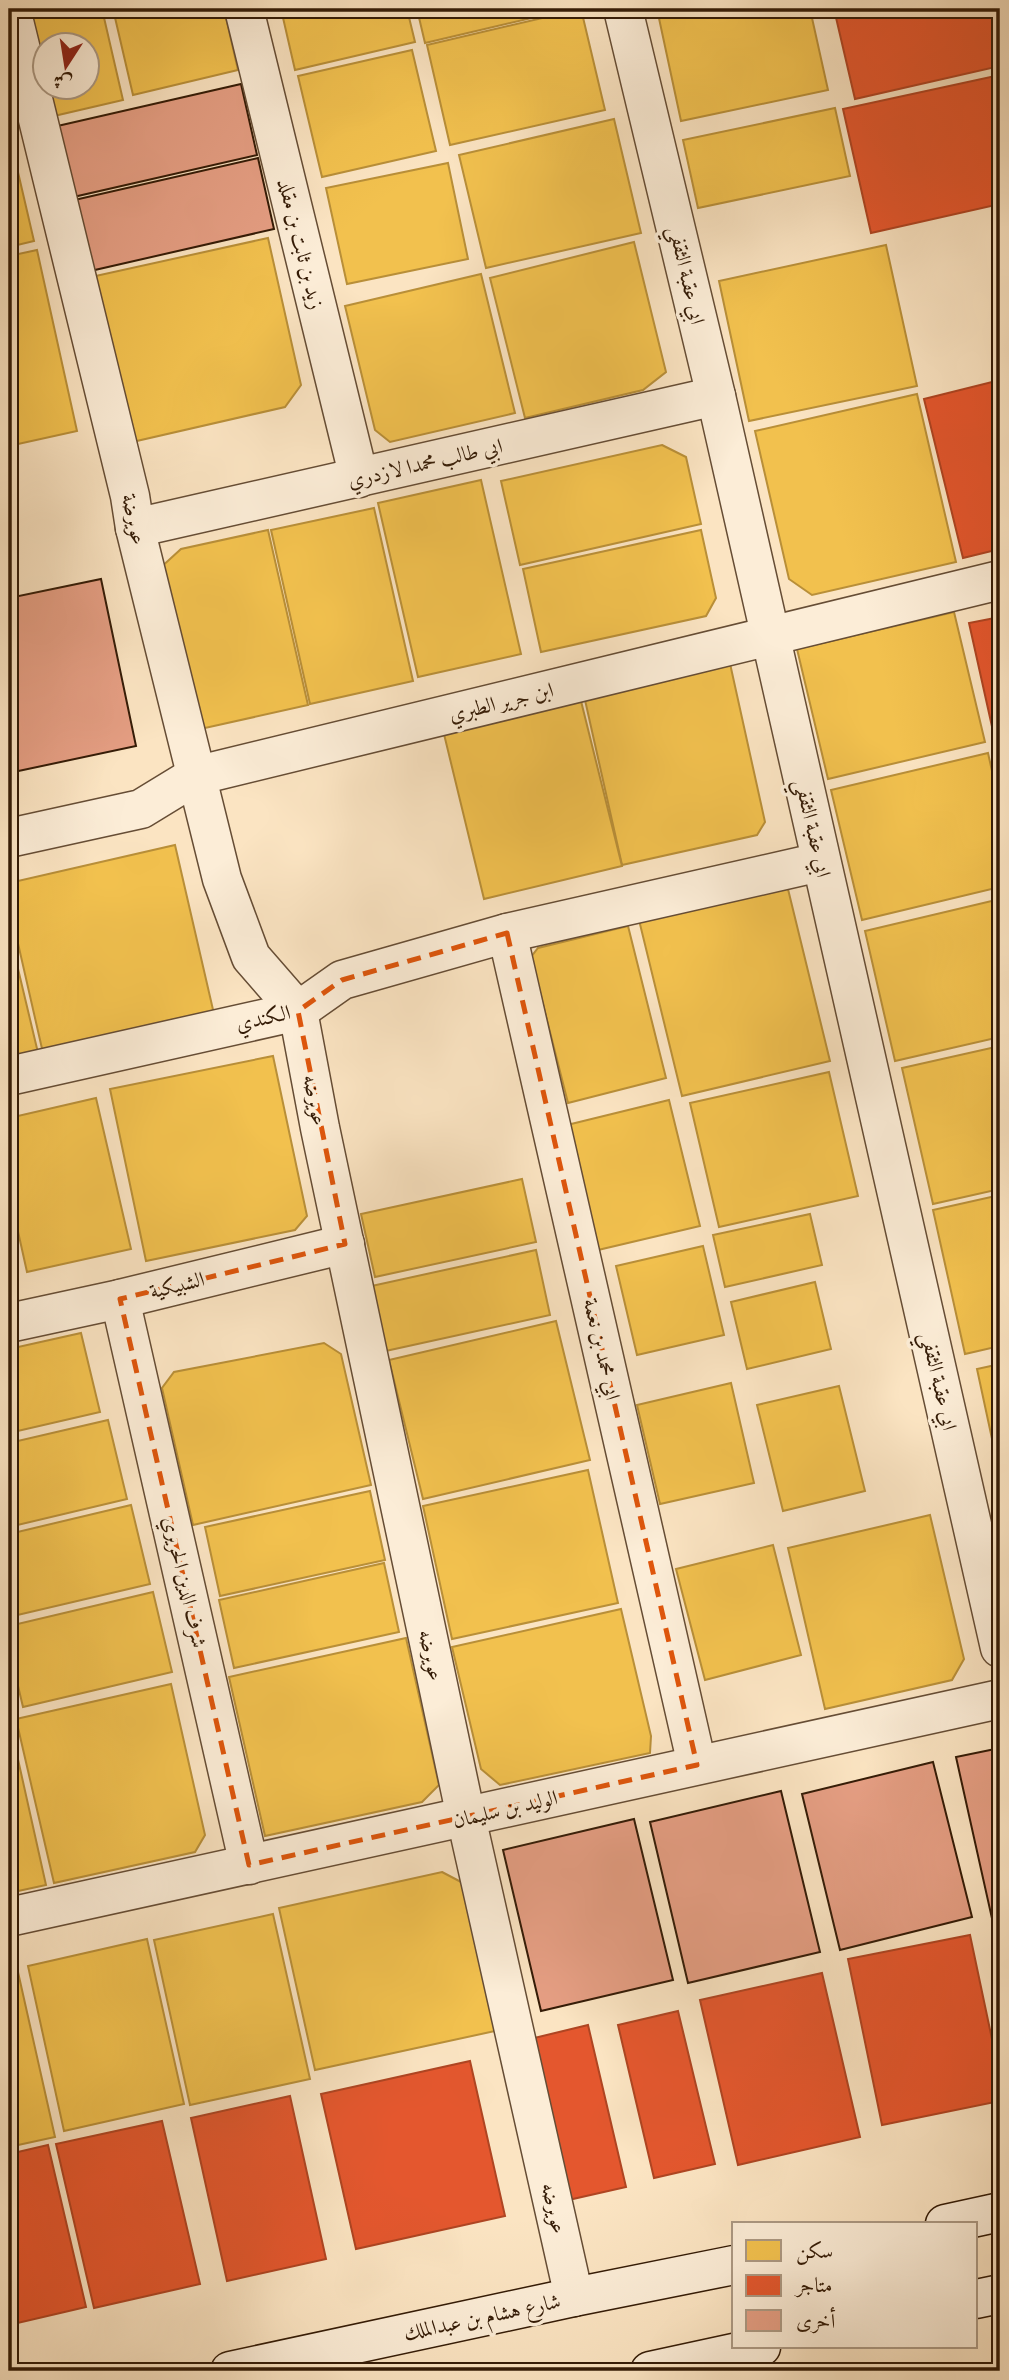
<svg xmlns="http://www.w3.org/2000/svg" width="1009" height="2380" viewBox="0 0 1009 2380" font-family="'IM FELL English',Amiri,serif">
  <rect width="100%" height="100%" fill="#fbe4c2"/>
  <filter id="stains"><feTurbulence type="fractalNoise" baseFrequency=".00286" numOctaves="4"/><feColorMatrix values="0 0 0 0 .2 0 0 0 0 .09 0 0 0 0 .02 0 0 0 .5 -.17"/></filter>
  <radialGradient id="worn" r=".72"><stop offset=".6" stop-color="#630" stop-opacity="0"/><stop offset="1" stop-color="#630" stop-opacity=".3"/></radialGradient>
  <g fill="#f2c14e" stroke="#b98f38" stroke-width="2">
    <polygon points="29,9 102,9 123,100 54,116 47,88 88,88 88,46 46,46 46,80"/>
    <polygon points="113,9 224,9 238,70 133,95"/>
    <polygon points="281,9 407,9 415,42 295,70"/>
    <polygon points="417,9 570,9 425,43"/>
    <polygon points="581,9 605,110 450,145 427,45"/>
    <polygon points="657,9 810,9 828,90 681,121"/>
    <polygon points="412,50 436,151 322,177 298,76"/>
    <polygon points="835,108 850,176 698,208 683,140"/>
    <polygon points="614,119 641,233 486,268 459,155"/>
    <polygon points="9,142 11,142 34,241 9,247"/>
    <polygon points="448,163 468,259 347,284 326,188"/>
    <polygon points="268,238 301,385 285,407 128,443 91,277"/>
    <polygon points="634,242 666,372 643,390 525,418 490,278"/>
    <polygon points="886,245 917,386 749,421 719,281"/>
    <polygon points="37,250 77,431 9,446 9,256"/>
    <polygon points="481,274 515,413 390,442 375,430 345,306"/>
    <polygon points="917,394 956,562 812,595 789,579 755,431"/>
    <polygon points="662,445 686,457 701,524 520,565 501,481"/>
    <polygon points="481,480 521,654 418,677 378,503"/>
    <polygon points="374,508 413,681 310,704 271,530"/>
    <polygon points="268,530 308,705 205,728 195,725 159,569 181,549"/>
    <polygon points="701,530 716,598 706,616 541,652 523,569"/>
    <polygon points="954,612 985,742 828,779 797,649"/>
    <polygon points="729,659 765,822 757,835 622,865 583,691"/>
    <polygon points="580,697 622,866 484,899 443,730"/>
    <polygon points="988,753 1000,807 1000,887 862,920 831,790"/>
    <polygon points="175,845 214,1014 43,1053 9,904 9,883"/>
    <polygon points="787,885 830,1061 682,1096 639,920"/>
    <polygon points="1000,899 1000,1037 895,1061 865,931"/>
    <polygon points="628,926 666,1078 568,1103 531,957 538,948"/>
    <polygon points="9,931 39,1057 9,1064"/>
    <polygon points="1000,1046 1000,1189 933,1204 902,1068"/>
    <polygon points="273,1056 307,1216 295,1230 146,1261 110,1089"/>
    <polygon points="829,1072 858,1196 719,1227 690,1103"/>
    <polygon points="96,1098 131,1249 27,1272 9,1191 9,1118"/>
    <polygon points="669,1100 700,1226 598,1250 567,1125"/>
    <polygon points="522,1179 536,1242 375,1277 361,1214"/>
    <polygon points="1000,1195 1000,1346 965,1354 933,1210"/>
    <polygon points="810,1214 822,1265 725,1287 713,1235"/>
    <polygon points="703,1246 724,1335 637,1355 616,1266"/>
    <polygon points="536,1250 550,1315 381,1352 367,1287"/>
    <polygon points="815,1282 831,1349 747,1369 731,1302"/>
    <polygon points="556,1321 590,1460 423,1499 389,1360"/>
    <polygon points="81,1333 100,1412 9,1433 9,1349"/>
    <polygon points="324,1343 341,1354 371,1485 193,1525 162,1388 174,1372"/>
    <polygon points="1000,1364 1000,1476 977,1369"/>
    <polygon points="731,1383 754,1483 660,1504 637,1405"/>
    <polygon points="839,1386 865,1491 783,1511 757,1405"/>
    <polygon points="108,1420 127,1499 9,1527 9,1443"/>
    <polygon points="588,1470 618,1603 452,1639 423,1506"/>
    <polygon points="370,1491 385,1560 220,1596 205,1527"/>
    <polygon points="131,1505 150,1584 9,1617 9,1534"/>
    <polygon points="930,1515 964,1659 952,1680 825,1709 788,1548"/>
    <polygon points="773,1545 801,1655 705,1680 676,1569"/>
    <polygon points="384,1563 399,1632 234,1668 219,1600"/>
    <polygon points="153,1592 172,1672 23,1707 9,1648 9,1626"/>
    <polygon points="621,1609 651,1736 650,1753 500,1785 481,1769 452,1647"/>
    <polygon points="406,1638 439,1785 422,1802 265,1836 229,1677"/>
    <polygon points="171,1684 205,1835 195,1852 54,1883 16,1719"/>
    <polygon points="9,1719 46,1885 9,1893"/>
    <polygon points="442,1872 463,1883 495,2031 315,2070 279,1908"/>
    <polygon points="273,1914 310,2079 190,2105 154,1940"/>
    <polygon points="147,1939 184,2104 64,2131 28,1966"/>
    <polygon points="18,1972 55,2137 9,2147 9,1974"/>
  </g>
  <g fill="#e4572e" stroke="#af4522" stroke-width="2">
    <polygon points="834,9 1000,9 1000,66 855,99"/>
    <polygon points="1000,75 1000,204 871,233 843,109"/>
    <polygon points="1000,380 1000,549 963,558 924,399"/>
    <polygon points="1000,617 1000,739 995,740 969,623"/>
    <polygon points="970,1935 1000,2077 1000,2101 882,2125 848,1959"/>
    <polygon points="822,1973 860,2137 738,2165 700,2000"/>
    <polygon points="678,2011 715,2164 654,2178 618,2025"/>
    <polygon points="588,2025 626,2187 564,2201 526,2040"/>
    <polygon points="470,2061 505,2216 356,2249 321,2094"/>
    <polygon points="290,2096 326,2259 227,2281 191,2118"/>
    <polygon points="162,2121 200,2284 94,2308 56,2144"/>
    <polygon points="48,2145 86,2307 9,2325 9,2154"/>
  </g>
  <g fill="#e59e83" stroke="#341b06" stroke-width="2">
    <polygon points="241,84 257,155 69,198 53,127"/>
    <polygon points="258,158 274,229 86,272 70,201"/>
    <polygon points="101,579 136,746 9,773 9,598"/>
    <polygon points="1000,1748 1000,1922 993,1923 956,1757"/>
    <polygon points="933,1762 972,1917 840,1950 802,1794"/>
    <polygon points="781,1791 820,1952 688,1983 650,1822"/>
    <polygon points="634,1819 673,1980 541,2011 503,1850"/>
  </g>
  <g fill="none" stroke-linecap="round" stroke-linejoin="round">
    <defs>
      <g id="street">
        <polyline points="11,9 130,496 135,528 222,879 251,957 298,1011 320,1128 466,1817 574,2297"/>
        <polyline points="244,9 359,478"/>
        <polyline points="623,9 716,396 1000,1648"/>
        <polyline points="135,528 716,396"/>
        <polyline points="9,838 141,809 195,776 1000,580"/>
        <polyline points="507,933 697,1765"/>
        <polyline points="9,1076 298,1011 342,980 507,933 820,862"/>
        <polyline points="120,1299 249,1865"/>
        <polyline points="9,1323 120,1299 345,1244"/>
        <polyline points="9,1917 1000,1699"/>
      </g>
      <g id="secondary">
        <polyline points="945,2224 1000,2212"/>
        <polyline points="976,2299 1000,2294"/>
        <polyline points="230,2371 574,2297 734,2265"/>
        <polyline points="650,2371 761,2347"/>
      </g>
    </defs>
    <use href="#street" stroke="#664d35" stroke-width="41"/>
    <use href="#secondary" stroke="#341b06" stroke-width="41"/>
    <use href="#street" stroke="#fcedd7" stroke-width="38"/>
    <use href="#secondary" stroke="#fcedd7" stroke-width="38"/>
  </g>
  <path fill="none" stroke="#df560c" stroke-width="5" stroke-dasharray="14 9" stroke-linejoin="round" d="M507,933L697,1765L249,1865L120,1299L345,1244L298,1011L342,980Z"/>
  <g text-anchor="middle" stroke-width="7" stroke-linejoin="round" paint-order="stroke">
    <g font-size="21" fill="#341b06" stroke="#fcedd7">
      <text transform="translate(301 244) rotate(76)" y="7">زيد بن ثابت بن مقلد</text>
      <text transform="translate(687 275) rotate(77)" y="7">ابي عقبة الثقفي</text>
      <text transform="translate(425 463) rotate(-13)" y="7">ابي طالب محمدا لازدري</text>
      <text transform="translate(134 519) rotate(78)" y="7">عويرضة</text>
      <text transform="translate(501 702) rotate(-14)" y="7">ابن جرير الطبري</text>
      <text transform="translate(813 828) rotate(77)" y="7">ابي عقبة الثقفي</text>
      <text transform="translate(263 1018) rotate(-13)" y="7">الكندي</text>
      <text transform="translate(315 1100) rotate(79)" y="7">عويرضه</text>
      <text transform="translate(177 1285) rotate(-14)" y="7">الشبيكية</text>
      <text transform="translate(602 1349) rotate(77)" y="7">ابي محمد بن نعمة</text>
      <text transform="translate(939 1381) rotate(77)" y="7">ابي عقبة الثقفي</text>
      <text transform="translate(185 1582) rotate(77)" y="7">شرف الدين الحريري</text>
      <text transform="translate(431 1655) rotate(78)" y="7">عويرضه</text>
      <text transform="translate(505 1809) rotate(-13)" y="7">الوليد بن سليمان</text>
      <text transform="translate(554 2208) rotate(77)" y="7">عويرضه</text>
      <text transform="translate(482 2317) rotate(-12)" y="7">شارع هشام بن عبدالملك</text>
    </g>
  </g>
  <rect width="1009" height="2380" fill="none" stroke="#fbe4c2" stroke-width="35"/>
  <rect x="10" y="10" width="988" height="2359" fill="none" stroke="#341b06" stroke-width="3.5"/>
  <rect x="18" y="18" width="974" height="2345" fill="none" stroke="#341b06" stroke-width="2"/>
  <rect x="732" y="2222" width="245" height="126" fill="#fcedd7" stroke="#ac9983" stroke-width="2"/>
  <rect x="746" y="2240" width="35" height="21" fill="#f2c14e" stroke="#ac9983" stroke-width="2"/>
  <text x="796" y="2258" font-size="21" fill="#341b06">سكن</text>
  <rect x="746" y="2275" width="35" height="21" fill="#e4572e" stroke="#ac9983" stroke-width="2"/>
  <text x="796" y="2292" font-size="21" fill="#341b06">متاجر</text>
  <rect x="746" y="2310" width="35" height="21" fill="#e59e83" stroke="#ac9983" stroke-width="2"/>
  <text x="796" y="2328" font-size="21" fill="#341b06">أخرى</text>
  <g transform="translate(66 66) rotate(192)"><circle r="33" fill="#fcedd7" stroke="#ac9983" stroke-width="2"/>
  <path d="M0-5L12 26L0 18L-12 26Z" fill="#8f2418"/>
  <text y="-10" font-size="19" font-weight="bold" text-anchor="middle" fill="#341b06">ش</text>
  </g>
  <rect width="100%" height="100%" filter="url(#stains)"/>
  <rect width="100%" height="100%" fill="url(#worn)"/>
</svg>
